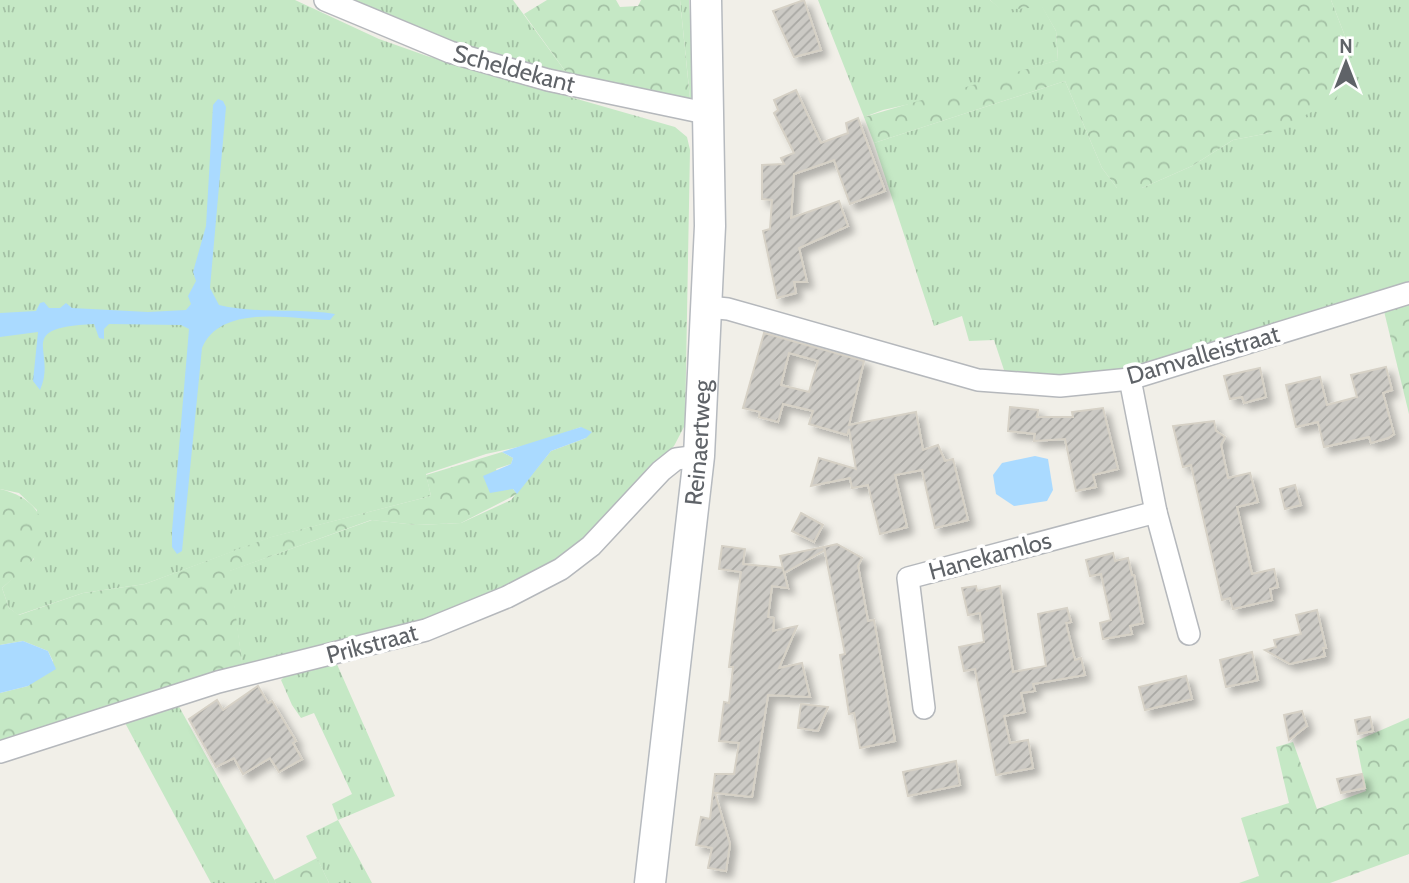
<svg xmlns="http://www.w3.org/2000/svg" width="1409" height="883" viewBox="0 0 1409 883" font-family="Cabin,sans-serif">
  <defs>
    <pattern id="grass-tufts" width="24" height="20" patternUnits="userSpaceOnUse" patternTransform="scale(1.75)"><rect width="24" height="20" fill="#c5e8c5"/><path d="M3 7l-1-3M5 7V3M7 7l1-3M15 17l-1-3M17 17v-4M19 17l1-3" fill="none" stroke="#a3c0a4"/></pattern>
    <pattern id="forest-crowns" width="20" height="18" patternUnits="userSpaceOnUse" patternTransform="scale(1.75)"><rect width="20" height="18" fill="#c5e8c5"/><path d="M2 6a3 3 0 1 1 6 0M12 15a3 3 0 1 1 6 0" fill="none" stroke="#a3c0a4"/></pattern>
    <pattern id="building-hatch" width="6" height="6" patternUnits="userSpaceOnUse" patternTransform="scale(1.75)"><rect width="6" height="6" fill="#cccac5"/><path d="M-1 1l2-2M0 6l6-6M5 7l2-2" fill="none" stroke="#a9a8a4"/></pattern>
    <filter id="shadow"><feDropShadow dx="6" dy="6" stdDeviation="3.5" flood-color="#0004"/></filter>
  </defs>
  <rect width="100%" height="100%" fill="#f1efe8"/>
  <g fill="url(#grass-tufts)">
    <polygon points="0,0 295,0 379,39 427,56 675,127 687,137 690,150 685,425 674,446 579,545 542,570 430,621 243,669 229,571 372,520 416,525 461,523 511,500 551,451 586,438 581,427 536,443 486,454 426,474 431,496 272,537 145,584 83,593 18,615 9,608 2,588 34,559 37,510 19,493 0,489"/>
    <polygon points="345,0 513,0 568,75 435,38"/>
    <polygon points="680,0 689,0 695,99 690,98"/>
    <polygon points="818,0 990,0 1001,9 1042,6 1056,31 1058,60 932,99 883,110 864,117"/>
    <polygon points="1331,0 1409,0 1409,285 1111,375 1041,376 1005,373 994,340 969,341 962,316 934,326 874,143 1065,81 1102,168 1117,188 1142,188 1192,166 1233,140 1269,133 1350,49"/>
    <polygon points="336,662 395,796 338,820 372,883 329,883 306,836 338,820 332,804 352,794 314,713 301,718 292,705 281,680 287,674"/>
    <polygon points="176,701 276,883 211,883 124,721"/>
  </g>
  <g fill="url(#forest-crowns)">
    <polygon points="547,0 616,0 620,7 638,6 641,0 680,0 690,99 684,104 568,75 524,14"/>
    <polygon points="990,0 1331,0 1350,49 1356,78 1330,103 1269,133 1233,140 1192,166 1142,188 1117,188 1102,168 1065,81 874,143 864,117 1058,60 1056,31 1042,7 1001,10"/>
    <polygon points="1409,299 1409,414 1383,307"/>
    <path d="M502,452L513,458L511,464L496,469L505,489H513L517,494L461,523L416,525L371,520L230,571L243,669L0,757V693L28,686L53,661L48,651L23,641L0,645V489C35,497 55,523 34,558C27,569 12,579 2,588L9,608L19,615L83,593L145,584L271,537L431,496L426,475Z"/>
    <polygon points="1409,718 1409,854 1330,883 1239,883 1259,876 1241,818 1289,803 1276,747 1293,742 1317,809 1366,791 1356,741"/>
    <polygon points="317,858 329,883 276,883 274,880"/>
  </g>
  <g fill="#aadaff">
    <path d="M218,99L223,101L226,107L210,288L219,305C256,314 296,308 335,314L330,320C291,319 221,303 202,348L182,551L177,554L172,547V531L189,329L181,325L109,324L104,329V339L99,338L94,324C12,328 58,350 40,390L33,381L38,332L0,337V313L36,311L40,303L44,302L49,308H60L66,303L72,308L148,312L186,310L191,304L188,296L196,281L193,272L206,226L213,105Z"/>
    <polygon points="581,427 592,432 586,438 551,451 517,494 513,489 490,493 483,476 511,464 513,458 502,452"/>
    <polygon points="1035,456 1048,459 1053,490 1047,501 1014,506 996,494 993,475 1002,463"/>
    <polygon points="23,641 48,651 56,669 28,686 0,693 0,645"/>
  </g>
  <g fill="url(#building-hatch)" stroke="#d6d1c6" stroke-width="2" fill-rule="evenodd" filter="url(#shadow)">
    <polygon points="804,0 821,50 794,57 773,11"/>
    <polygon points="796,90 821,143 848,133 846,123 858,118 885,191 850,204 834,160 794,174 791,218 839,201 848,226 799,248 807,282 794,282 796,293 777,298 763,231 770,229 772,200 762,199 762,165 784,164 781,158 794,153 774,113 778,110 774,100"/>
    <path d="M764,333L864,361L849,425L916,412L923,450L938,445L945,461L953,459L968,520L935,528L922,470L895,475L907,527L880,534L868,485L852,488L850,478L811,486L819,458L856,469L849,429L847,435L809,424L813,411L783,404L778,422L759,417L760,412L743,408ZM789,353L818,361L809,392L781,385Z"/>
    <polygon points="1386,367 1392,390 1383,393 1394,434 1388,438 1371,443 1369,437 1324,447 1318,422 1296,427 1286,385 1320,377 1327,405 1357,397 1351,375"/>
    <polygon points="1260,368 1266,397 1244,403 1242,397 1230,399 1224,376"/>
    <polygon points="1010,407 1038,410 1037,417 1073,417 1072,412 1103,408 1118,469 1093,475 1096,487 1076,491 1065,439 1034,441 1035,434 1008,431"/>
    <polygon points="1214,421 1216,431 1225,437 1221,445 1228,478 1250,473 1258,502 1237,507 1252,574 1274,569 1278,587 1270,589 1272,600 1233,609 1230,598 1222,600 1191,465 1183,467 1173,426"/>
    <polygon points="1295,485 1301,505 1285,509 1280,489"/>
    <polygon points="801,513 823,525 814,542 792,531"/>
    <polygon points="837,544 862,558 858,566 868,621 874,620 895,741 860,748 854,713 849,714 840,655 845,654 824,547"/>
    <polygon points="722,546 745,549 743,564 783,568 788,588 772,586 768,617 774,618 773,631 797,626 779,668 802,663 810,697 768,695 752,797 715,793 730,844 726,871 708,868 712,848 696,845 701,817 710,819 715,774 734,774 739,743 719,741 724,702 729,703 733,667 729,667 741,572 719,569"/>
    <polygon points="823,547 825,550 784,573 780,556"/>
    <polygon points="1113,553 1115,561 1128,558 1132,575 1134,575 1143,623 1130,626 1132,634 1103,639 1100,623 1111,620 1101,574 1090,576 1086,560"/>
    <polygon points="976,586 977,591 1000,586 1013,672 1046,666 1038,614 1067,608 1071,622 1066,623 1075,660 1081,658 1085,675 1033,684 1035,691 1021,693 1025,712 1004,716 1010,743 1028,740 1033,768 996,775 975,669 964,671 959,647 984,642 980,613 968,615 962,588"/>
    <polygon points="1317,610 1326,648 1323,648 1325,656 1290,664 1265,650 1276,647 1274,640 1301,634 1296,615"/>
    <polygon points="1252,652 1258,680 1226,687 1220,660"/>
    <polygon points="1186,676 1192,699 1145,710 1139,687"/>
    <polygon points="258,686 268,703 272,701 296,741 293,743 302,759 279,772 270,758 243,774 234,758 216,767 189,719 217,700 223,710"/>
    <polygon points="801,704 828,707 818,731 798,728"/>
    <polygon points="1302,711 1307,726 1289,740 1284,715"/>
    <polygon points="1370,717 1373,731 1358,734 1355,720"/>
    <polygon points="956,761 960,785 908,796 903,772"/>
    <polygon points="1362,774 1365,788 1341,793 1337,779"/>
  </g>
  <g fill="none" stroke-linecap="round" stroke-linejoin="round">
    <defs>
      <g id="minor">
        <polyline points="325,0 450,52 548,80 710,114"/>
        <polyline points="708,307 728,309 978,380 1060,386 1130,379 1409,293"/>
        <polyline points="1130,379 1156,512 1189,634"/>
        <polyline points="924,708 908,578 1156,512"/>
        <polyline points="0,752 218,682 426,630 507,597 561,569 591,546 661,471 676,459 699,456"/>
      </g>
      <g id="secondary">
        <path id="s1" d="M650,883L699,456L710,226L706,0"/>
      </g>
    </defs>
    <use href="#minor" stroke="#b5b8bc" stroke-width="24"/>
    <use href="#secondary" stroke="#b6babf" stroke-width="33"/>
    <use href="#minor" stroke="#fff" stroke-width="21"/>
    <use href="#secondary" stroke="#fff" stroke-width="30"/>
  </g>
  <g text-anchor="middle" stroke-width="7" stroke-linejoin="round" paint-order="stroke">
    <g font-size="24" fill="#5f6368" stroke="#fff">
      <text transform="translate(514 69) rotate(15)" y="8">Scheldekant</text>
      <text transform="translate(1203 355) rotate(-16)" y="8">Damvalleistraat</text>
      <text dy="8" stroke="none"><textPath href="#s1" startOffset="443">Reinaertweg</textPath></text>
      <text transform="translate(990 556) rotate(-15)" y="8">Hanekamlos</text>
      <text transform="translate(372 644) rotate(-15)" y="8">Prikstraat</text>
    </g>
  </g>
  <g transform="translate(1346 63)" stroke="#ffffff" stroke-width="5" paint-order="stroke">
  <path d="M0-5L12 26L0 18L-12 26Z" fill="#5f6368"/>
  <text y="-10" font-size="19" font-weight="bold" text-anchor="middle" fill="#5f6368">N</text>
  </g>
</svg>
